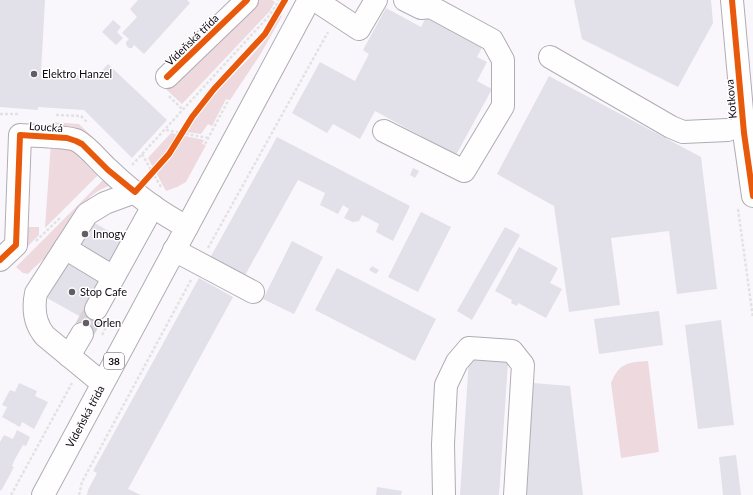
<svg xmlns="http://www.w3.org/2000/svg" width="753" height="495" viewBox="0 0 753 495" font-family="Lato,sans-serif">
  <rect width="100%" height="100%" fill="#faf7fc"/>
  <g fill="#edd9de">
    <polygon points="255,0 272,0 275,2 269,12 182,104 156,80"/>
    <path d="M280,15L282,16L260,55L230,100L226,99L212,126L208,124L201,134L187,132C206,97 237,73 262,44C269,35 274,25 280,15Z"/>
    <polygon points="52,122 79,124 114,158 109,163 51,131"/>
    <polygon points="171,133 204,140 202,144 206,145 186,182 177,187 166,191 148,158"/>
    <polygon points="51,142 65,143 102,171 45,228"/>
    <path d="M107,176L111,185C80,196 82,213 65,237C57,248 38,263 28,274L23,273L16,267Z"/>
    <polygon points="24,227 39,227 39,235 28,246 22,232"/>
    <path d="M648,361L659,452L621,458L611,383C619,363 628,362 648,361Z"/>
  </g>
  <g fill="#e2e0e8">
    <polygon points="0,0 45,0 41,72 97,76 108,64 167,120 132,158 84,110 38,107 38,110 0,107"/>
    <polygon points="138,0 187,0 190,3 144,54 134,45 132,48 129,48 126,45 126,42 129,39 122,33 137,17 130,9"/>
    <polygon points="574,0 711,0 713,23 678,87 582,39"/>
    <polygon points="386,8 421,27 428,13 484,44 477,57 487,62 477,81 492,89 456,155 375,111 360,139 333,124 327,133 292,113 320,62 355,81 369,54 363,50"/>
    <polygon points="113,20 121,27 117,32 123,38 116,45 102,32"/>
    <polygon points="549,76 701,157 717,289 677,294 669,231 611,238 620,305 569,312 554,206 497,174"/>
    <polygon points="277,137 410,206 393,241 376,232 379,224 362,215 359,221 353,222 344,218 349,209 343,205 338,214 320,205 325,193 298,180 244,277 210,258"/>
    <polygon points="413,168 419,171 415,178 410,175"/>
    <polygon points="75,212 141,249 101,312 87,337 74,329 81,317 47,298 75,247"/>
    <polygon points="421,212 451,227 418,292 388,277"/>
    <polygon points="505,227 520,235 472,320 457,311"/>
    <polygon points="292,241 323,257 294,314 263,299"/>
    <polygon points="519,247 558,268 550,283 562,289 546,318 518,303 517,306 511,303 512,300 495,291"/>
    <polygon points="372,266 379,270 376,274 369,270"/>
    <polygon points="337,268 436,319 415,361 315,310"/>
    <polygon points="199,278 233,297 128,489 141,495 87,495 88,490 97,473 93,471"/>
    <polygon points="659,311 663,345 599,354 594,319"/>
    <polygon points="721,320 734,425 698,429 685,325"/>
    <polygon points="469,359 508,362 499,495 460,495"/>
    <polygon points="19,383 37,391 35,396 48,402 34,429 22,422 20,427 2,417 7,407 2,405 10,390 15,392"/>
    <polygon points="533,383 570,386 583,495 526,495"/>
    <polygon points="17,430 30,437 26,446 23,445 15,459 12,466 14,467 1,491 0,490 0,442 4,435 13,439"/>
    <polygon points="736,455 741,495 723,495 719,457"/>
    <polygon points="377,487 402,491 401,495 376,495"/>
  </g>
  <g fill="none" stroke-linecap="round" stroke-linejoin="round">
    <polyline stroke="#d7d3d9" stroke-width="22" stroke-dasharray="22 11" stroke-linecap="butt" points="82,334 96,309"/>
    <defs>
      <g id="minor">
        <polyline points="315,0 359,29 376,0"/>
        <polyline points="732,0 744,133 753,196"/>
        <polyline points="550,57 671,127 683,132 728,130"/>
        <polyline points="167,77 247,0"/>
        <polyline points="384,131 464,171 503,106 503,60 492,40 431,7 421,8 405,0"/>
        <polyline points="65,248 113,277"/>
        <polyline points="174,250 253,292"/>
        <path d="M0,260L16,245L20,135C34,136 65,136 76,140C88,146 98,160 108,169C132,192 158,212 187,227"/>
        <polyline points="96,309 153,206"/>
        <polyline points="69,356 82,334"/>
        <path d="M102,383L45,336C34,323 33,308 36,293L87,214L105,203L135,192"/>
        <polyline points="444,495 443,444 446,385 457,362 469,348 512,351 523,365 515,495"/>
      </g>
      <g id="major">
        <path id="s1" d="M43,495L309,0"/>
      </g>
    </defs>
    <use href="#minor" stroke="#b1acb4" stroke-width="24"/>
    <use href="#major" stroke="#b1acb4" stroke-width="24"/>
    <g stroke="#e3e2e3" stroke-width="2.5" stroke-dasharray="3 2" stroke-linecap="butt">
      <polyline points="276,6 280,9"/>
      <polyline points="169,96 183,110"/>
      <polyline points="0,114 19,114"/>
      <polyline points="56,115 81,116 88,123"/>
      <polyline points="166,130 208,138"/>
      <polyline points="205,144 229,99"/>
      <polyline points="142,154 161,187"/>
      <polyline points="132,165 268,17 276,6 278,0"/>
      <polyline points="738,209 753,318"/>
      <polyline points="36,241 60,218"/>
      <polyline points="208,248 328,32"/>
      <polyline points="102,335 107,325"/>
      <polyline points="11,495 72,383"/>
      <polyline points="79,495 82,482 191,280"/>
    </g>
    <use href="#minor" stroke="#fefeff" stroke-width="22"/>
    <use href="#major" stroke="#fefeff" stroke-width="22"/>
    <defs>
      <g id="cycleway">
        <polyline points="732,0 744,133 753,196"/>
        <polyline points="167,77 247,0"/>
        <polyline points="0,260 16,245 20,135 67,138 76,141 82,144 108,170 135,192 169,154 192,117 214,89 265,34 285,0"/>
      </g>
    </defs>
    <use href="#cycleway" stroke="#fff" stroke-width="8"/>
    <use href="#cycleway" stroke="#e8590c" stroke-width="6"/>
  </g>
  <g fill="#635d66" stroke="#fff" stroke-width="1.5">
    <circle cx="34" cy="74" r="4"/>
    <circle cx="85" cy="234" r="4"/>
    <circle cx="72" cy="292" r="4"/>
    <circle cx="86" cy="323" r="4"/>
  </g>
  <g text-anchor="middle" stroke-width="3" stroke-linejoin="round" paint-order="stroke">
    <rect fill="#fff" stroke="#59545b" stroke-width="1" x="104" y="353" width="20" height="16" rx="3"/>
    <g font-size="10" font-weight="bold" fill="#120a15">
      <text x="114" y="365">38</text>
    </g>
    <g font-size="11" fill="#120a15" stroke="#fff">
      <text transform="translate(192 40) rotate(-44)" y="4">Vídeňská třída</text>
      <text transform="translate(731 99) rotate(-95)" y="4">Kotkova</text>
      <text transform="translate(46 127) rotate(4)" y="4">Loucká</text>
      <text dy="4" stroke="none"><textPath href="#s1" startOffset="89">Vídeňská třída</textPath></text>
    </g>
    <g font-size="11" fill="#120a15" stroke="#fff" text-anchor="start">
      <text x="42" y="78">Elektro Hanzel</text>
      <text x="93" y="238">Innogy</text>
      <text x="80" y="296">Stop Cafe</text>
      <text x="94" y="327">Orlen</text>
    </g>
  </g>
</svg>
